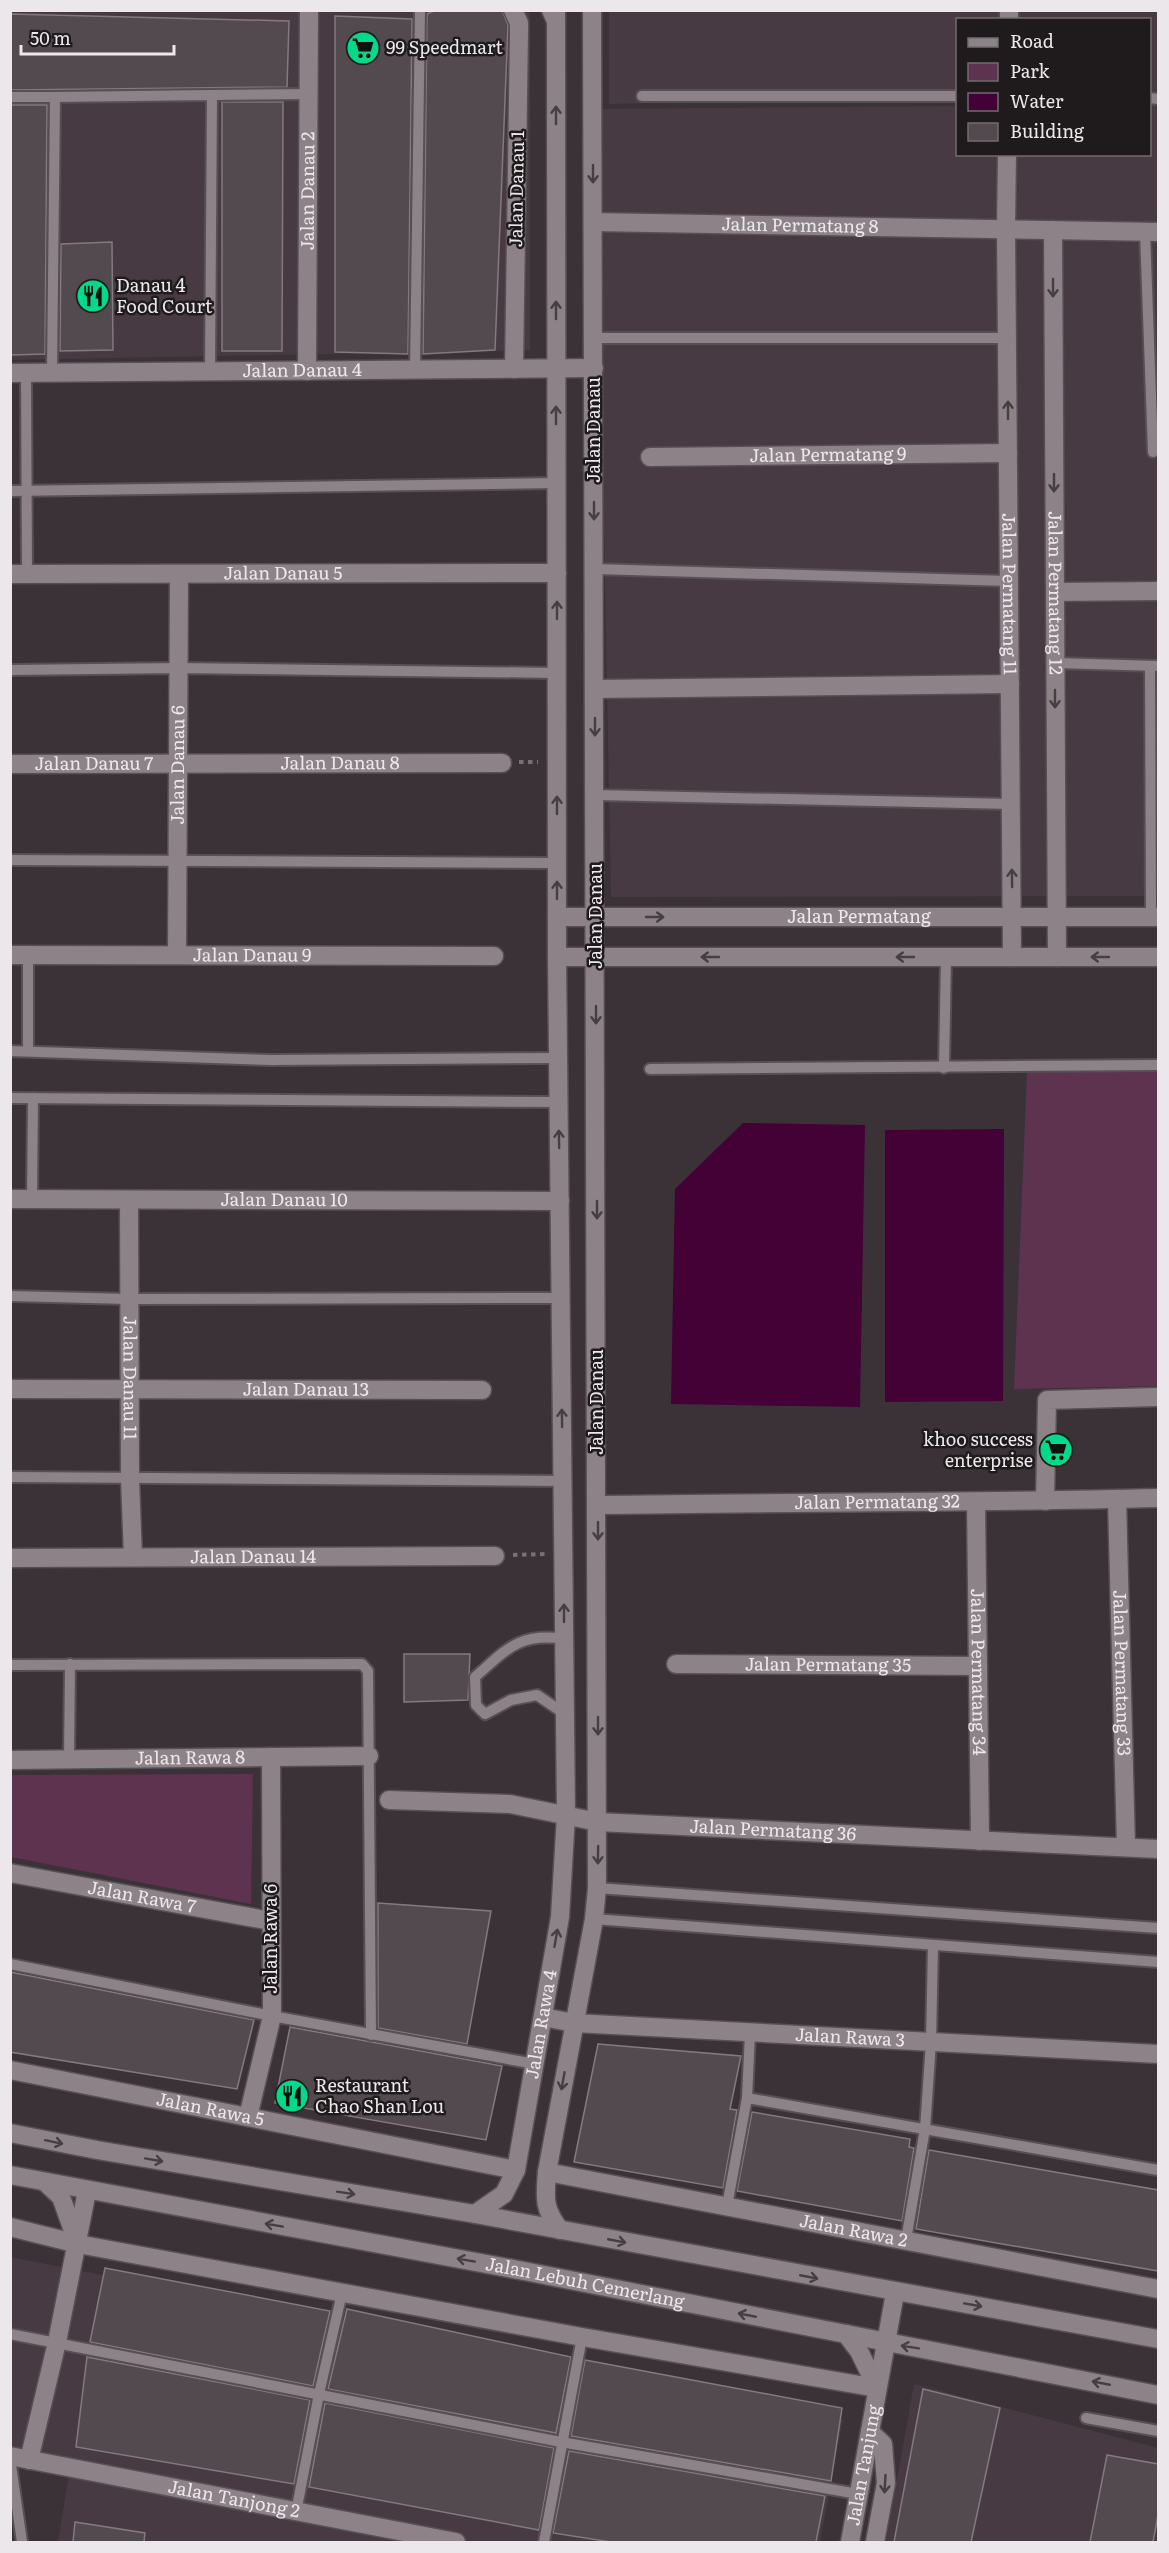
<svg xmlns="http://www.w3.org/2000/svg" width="1169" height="2553" viewBox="0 0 1169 2553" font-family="Literata,serif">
  <rect width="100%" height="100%" fill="#3a3237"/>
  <g fill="#483a43">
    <polygon points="10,11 528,11 530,14 530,350 11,360"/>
    <polygon points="609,11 1158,11 1158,91 1150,91 1150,20 958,20 957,96 609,104"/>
    <polygon points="1158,104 1158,896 611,897 596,109 957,106 958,154 1150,154 1150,105"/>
    <polygon points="10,2257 843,2419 820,2542 58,2542 71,2462 11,2450"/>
    <polygon points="914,2384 1158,2448 1157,2542 886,2542"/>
  </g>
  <g fill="#5d3350">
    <polygon points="1027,1072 1158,1072 1158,1386 1014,1389"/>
    <polygon points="253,1774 251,1904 11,1857 11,1775"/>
  </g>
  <g fill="#430136">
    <polygon points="743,1123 865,1125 860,1407 671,1404 675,1189"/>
    <polygon points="1004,1129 1003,1401 885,1402 885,1130"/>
  </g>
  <g fill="#534a50" stroke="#837a80" stroke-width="1.5">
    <polygon points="436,10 502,10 508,25 495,350 423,354 427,14"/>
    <polygon points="10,14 289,21 287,87 10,90"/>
    <polygon points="335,16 412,19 408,354 335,352"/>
    <polygon points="222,102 283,102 282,351 222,351"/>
    <polygon points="10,105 47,105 45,354 10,355"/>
    <polygon points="112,242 113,350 60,351 61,244"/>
    <polygon points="404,1654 470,1654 468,1700 404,1702"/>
    <polygon points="378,1903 491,1911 467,2044 378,2028"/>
    <polygon points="10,1972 254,2020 237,2089 10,2052"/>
    <polygon points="290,2027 502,2066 486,2140 275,2103"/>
    <polygon points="598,2044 741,2056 730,2109 737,2110 723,2188 574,2162"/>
    <polygon points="752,2112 910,2139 909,2147 914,2148 902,2221 737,2191"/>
    <polygon points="929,2150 1158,2190 1158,2271 916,2229"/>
    <polygon points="105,2268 330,2311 313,2386 90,2342"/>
    <polygon points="347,2309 571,2357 556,2433 328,2389"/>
    <polygon points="87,2357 310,2400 294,2484 76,2447"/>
    <polygon points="585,2360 842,2408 831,2481 571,2436"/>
    <polygon points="923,2389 1000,2408 971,2542 894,2542"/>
    <polygon points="325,2403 554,2448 539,2530 309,2487"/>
    <polygon points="569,2451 825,2496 816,2542 611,2542 553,2533"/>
    <polygon points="1107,2455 1158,2464 1158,2515 1153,2542 1090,2542"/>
    <polygon points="75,2522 145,2533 144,2542 73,2542"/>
  </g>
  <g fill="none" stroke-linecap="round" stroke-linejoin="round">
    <defs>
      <g id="service">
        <polyline points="212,95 309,94"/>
        <polyline points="642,96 958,96"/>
        <polyline points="10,97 55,97"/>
        <polyline points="1150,98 1158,99"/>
        <polyline points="1145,232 1153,452"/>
        <polyline points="593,338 1007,338"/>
        <polyline points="415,370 420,10"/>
        <polyline points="26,373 27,574"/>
        <polyline points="52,373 55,97 212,95 210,371"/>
        <polyline points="10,491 556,483"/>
        <polyline points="595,569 1009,581"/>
        <polyline points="1055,663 1158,666"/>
        <polyline points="1150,666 1151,917"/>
        <polyline points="10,670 179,668 557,673"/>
        <polyline points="596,795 1011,804"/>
        <polyline points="10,860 557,863"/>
        <polyline points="10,1051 271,1060 558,1058"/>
        <polyline points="28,1051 28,955"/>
        <polyline points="944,1068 946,957"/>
        <polyline points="650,1069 1158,1065"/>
        <polyline points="10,1098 559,1102"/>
        <polyline points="32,1200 33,1098"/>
        <polyline points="10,1296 129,1299 561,1298"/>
        <polyline points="10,1477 563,1481"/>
        <path d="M564,1639C519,1632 506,1650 475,1677L476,1705L485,1714L511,1700L537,1695L565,1714"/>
        <polyline points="10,1665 362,1664 368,1671 371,2035"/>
        <polyline points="69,1759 70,1664"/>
        <polyline points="597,1888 1158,1928"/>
        <polyline points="594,1919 1158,1962"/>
        <polyline points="10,1964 272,2016 535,2064"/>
        <polyline points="747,2098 750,2033"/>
        <polyline points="727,2206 747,2098 1158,2170"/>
        <polyline points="906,2240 925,2129 931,2042 933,1945"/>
        <polyline points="10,2334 561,2442 858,2494"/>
        <polyline points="1086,2418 1158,2431"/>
        <polyline points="10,2458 22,2542"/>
        <polyline points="296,2512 319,2394 342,2293"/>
        <polyline points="544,2542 582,2337"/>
      </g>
      <g id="minor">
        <polyline points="513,10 519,23 519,31 514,369"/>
        <polyline points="1009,20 1009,10"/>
        <path id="s1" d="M1007,154L1006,229L1012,957"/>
        <path id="s2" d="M593,222L1158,232"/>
        <path id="s3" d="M1053,230L1057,957"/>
        <path id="s4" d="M307,371L309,10"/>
        <path id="s5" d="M10,373L594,368"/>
        <path id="s6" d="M650,457L1008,453"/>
        <path id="s7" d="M10,574L557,573"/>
        <polyline points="1055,592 1158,591"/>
        <polyline points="595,689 1010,684"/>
        <path id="s8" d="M10,764L502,763"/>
        <path id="s9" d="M557,917H1158"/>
        <path id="s10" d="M10,955L494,956"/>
        <path id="s11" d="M177,955L179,574"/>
        <polyline points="557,957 1158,957"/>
        <path id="s12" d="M10,1199L560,1201"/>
        <path id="s13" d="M129,1200L130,1479L133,1557"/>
        <path id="s14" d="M10,1389L482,1390"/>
        <path id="s15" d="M1117,1499L1126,1847"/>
        <polyline points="1045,1501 1047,1400 1158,1397"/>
        <path id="s16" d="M976,1502L980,1841"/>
        <path id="s17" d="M597,1505C785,1502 971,1503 1158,1498"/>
        <path id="s18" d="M10,1558L495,1556"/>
        <path id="s19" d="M676,1664L978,1666"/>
        <path id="s20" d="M10,1760L369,1756"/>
        <path id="s21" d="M389,1800L510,1804L598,1822L1158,1849"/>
        <path id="s22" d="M10,1873L271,1921"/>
        <path id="s23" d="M543,2017L574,2023L1158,2054"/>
        <path id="s24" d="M10,2070L516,2170"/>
        <polyline points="248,2117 272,2016 271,1757"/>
        <path id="s25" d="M547,2172L1158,2289"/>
        <polyline points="45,2182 61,2197 76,2239"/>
        <polyline points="10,2227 78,2244 582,2337 877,2388"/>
        <polyline points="870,2432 883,2444 886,2483 875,2542"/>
        <path id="s26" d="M10,2456L456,2542"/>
        <polyline points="29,2460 57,2342 87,2191"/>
      </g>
      <g id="tertiary">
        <path id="s27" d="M475,2214L504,2194L516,2170L560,1917L566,1815L557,957L556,10"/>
        <path d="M560,2230C543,2208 545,2198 547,2172L594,1919L597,1888L592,10"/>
        <polyline points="846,2334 859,2351 877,2388"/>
        <path id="s28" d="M850,2542L895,2293"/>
      </g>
      <g id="secondary">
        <polyline points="551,10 556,21"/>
        <polyline points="10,2133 97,2150 475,2214 1158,2339"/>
        <path id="s29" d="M10,2175L524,2271L1158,2395"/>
      </g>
    </defs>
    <use href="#service" stroke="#564f54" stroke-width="14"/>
    <use href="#minor" stroke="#564f54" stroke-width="21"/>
    <use href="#tertiary" stroke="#564f54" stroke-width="21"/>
    <use href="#secondary" stroke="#564f54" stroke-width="21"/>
    <g stroke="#777074" stroke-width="4" stroke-dasharray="4.5 4.5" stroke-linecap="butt">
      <polyline points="519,762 538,762"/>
      <polyline points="513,1555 545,1554"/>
    </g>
    <use href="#service" stroke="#8c8288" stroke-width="10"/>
    <use href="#minor" stroke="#8c8288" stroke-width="18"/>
    <use href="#tertiary" stroke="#8c8288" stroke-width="18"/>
    <use href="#secondary" stroke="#8c8288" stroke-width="18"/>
  </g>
  <defs><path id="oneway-shaft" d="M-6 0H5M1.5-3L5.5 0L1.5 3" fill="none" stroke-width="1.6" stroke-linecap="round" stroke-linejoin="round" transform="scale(1.5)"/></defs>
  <g stroke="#453f42">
    <use href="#oneway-shaft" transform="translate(556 115) rotate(-90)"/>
    <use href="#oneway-shaft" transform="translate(593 174) rotate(90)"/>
    <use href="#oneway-shaft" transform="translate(1053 288) rotate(90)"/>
    <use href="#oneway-shaft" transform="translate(556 310) rotate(-90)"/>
    <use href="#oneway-shaft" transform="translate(1008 410) rotate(-90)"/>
    <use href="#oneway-shaft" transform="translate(556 415) rotate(-90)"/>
    <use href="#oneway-shaft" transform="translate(1054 483) rotate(90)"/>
    <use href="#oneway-shaft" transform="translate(594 511) rotate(90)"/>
    <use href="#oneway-shaft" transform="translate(557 610) rotate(-90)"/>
    <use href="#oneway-shaft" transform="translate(1055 699) rotate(90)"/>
    <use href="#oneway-shaft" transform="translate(595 727) rotate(90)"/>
    <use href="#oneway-shaft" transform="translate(557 805) rotate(-90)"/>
    <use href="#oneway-shaft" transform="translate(1012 878) rotate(-91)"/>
    <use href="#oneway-shaft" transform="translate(557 890) rotate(-90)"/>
    <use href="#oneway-shaft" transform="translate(655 917)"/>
    <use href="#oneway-shaft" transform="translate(710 957) rotate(-180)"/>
    <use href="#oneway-shaft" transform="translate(905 957) rotate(-180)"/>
    <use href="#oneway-shaft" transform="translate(1100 957) rotate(180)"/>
    <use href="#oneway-shaft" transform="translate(596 1015) rotate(90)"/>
    <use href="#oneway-shaft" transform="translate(559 1139) rotate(-91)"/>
    <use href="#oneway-shaft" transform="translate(597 1210) rotate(90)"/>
    <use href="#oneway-shaft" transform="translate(562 1418) rotate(-91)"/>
    <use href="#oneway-shaft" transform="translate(598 1531) rotate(90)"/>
    <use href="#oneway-shaft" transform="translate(564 1613) rotate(-90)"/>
    <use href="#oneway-shaft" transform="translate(598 1726) rotate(90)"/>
    <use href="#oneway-shaft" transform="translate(598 1855) rotate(91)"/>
    <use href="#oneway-shaft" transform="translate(556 1938) rotate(-80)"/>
    <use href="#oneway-shaft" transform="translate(563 2081) rotate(100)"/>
    <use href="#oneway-shaft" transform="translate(54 2142) rotate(12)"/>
    <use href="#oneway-shaft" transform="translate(154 2160) rotate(10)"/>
    <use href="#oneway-shaft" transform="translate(346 2193) rotate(9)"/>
    <use href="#oneway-shaft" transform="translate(274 2225) rotate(-170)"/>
    <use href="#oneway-shaft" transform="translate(617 2241) rotate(11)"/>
    <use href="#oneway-shaft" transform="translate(466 2260) rotate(-170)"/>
    <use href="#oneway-shaft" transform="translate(809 2277) rotate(11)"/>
    <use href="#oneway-shaft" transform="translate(973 2305) rotate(10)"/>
    <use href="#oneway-shaft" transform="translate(747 2315) rotate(-169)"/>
    <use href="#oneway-shaft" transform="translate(910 2347) rotate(-171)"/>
    <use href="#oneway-shaft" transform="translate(1101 2383) rotate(-169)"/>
    <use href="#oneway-shaft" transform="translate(885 2484) rotate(93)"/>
  </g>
  <defs>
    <symbol id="supermarket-disc" viewBox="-11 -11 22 22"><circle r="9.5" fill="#03d98b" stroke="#1f1b1d"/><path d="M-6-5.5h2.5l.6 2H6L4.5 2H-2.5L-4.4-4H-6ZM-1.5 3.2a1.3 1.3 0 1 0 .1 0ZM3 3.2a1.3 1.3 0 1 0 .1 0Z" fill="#111"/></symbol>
    <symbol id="restaurant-disc" viewBox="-11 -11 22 22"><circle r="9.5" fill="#03d98b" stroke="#1f1b1d"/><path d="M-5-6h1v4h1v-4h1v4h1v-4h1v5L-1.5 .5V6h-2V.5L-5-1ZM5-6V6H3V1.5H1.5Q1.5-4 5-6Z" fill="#111"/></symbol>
  </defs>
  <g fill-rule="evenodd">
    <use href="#supermarket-disc" x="344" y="29" width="38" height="38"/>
    <use href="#restaurant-disc" x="74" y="277" width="38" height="38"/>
    <use href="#supermarket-disc" x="1037" y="1431" width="38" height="38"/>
    <use href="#restaurant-disc" x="273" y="2077" width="38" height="38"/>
  </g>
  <g text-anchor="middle" stroke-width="5" stroke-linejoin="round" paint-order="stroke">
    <g font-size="18" fill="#ece7eb" stroke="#1f1b1d" text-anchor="start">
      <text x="386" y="54">99 Speedmart</text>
      <text x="116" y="292">Danau 4<tspan x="116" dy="21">Food Court</tspan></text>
      <text x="1033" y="1446" text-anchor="end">khoo success<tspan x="1033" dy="21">enterprise</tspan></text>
      <text x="315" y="2092">Restaurant<tspan x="315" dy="21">Chao Shan Lou</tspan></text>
    </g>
    <g font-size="18" fill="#ece7eb" stroke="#1f1b1d">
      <text transform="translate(517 189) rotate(-89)" y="6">Jalan Danau 1</text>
      <text dy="6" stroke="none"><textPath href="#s4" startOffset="180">Jalan Danau 2</textPath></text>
      <text dy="6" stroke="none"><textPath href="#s2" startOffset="207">Jalan Permatang 8</textPath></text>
      <text dy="6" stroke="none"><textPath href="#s5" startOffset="292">Jalan Danau 4</textPath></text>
      <text transform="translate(594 430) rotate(-90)" y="6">Jalan Danau</text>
      <text dy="6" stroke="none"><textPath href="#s6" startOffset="178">Jalan Permatang 9</textPath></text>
      <text dy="6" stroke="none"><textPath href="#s7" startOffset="273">Jalan Danau 5</textPath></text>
      <text dy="6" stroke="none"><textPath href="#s1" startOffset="440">Jalan Permatang 11</textPath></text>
      <text dy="6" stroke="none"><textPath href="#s3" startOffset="363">Jalan Permatang 12</textPath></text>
      <text dy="6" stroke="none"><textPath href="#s8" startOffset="84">Jalan Danau 7</textPath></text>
      <text dy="6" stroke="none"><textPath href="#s8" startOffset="330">Jalan Danau 8</textPath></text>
      <text dy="6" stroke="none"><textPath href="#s11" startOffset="190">Jalan Danau 6</textPath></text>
      <text transform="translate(596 916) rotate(-90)" y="6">Jalan Danau</text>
      <text dy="6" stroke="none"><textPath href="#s9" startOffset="302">Jalan Permatang</textPath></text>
      <text dy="6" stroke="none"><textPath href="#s10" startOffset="242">Jalan Danau 9</textPath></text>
      <text dy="6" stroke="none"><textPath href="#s12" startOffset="274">Jalan Danau 10</textPath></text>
      <text dy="6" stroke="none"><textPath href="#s13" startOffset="178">Jalan Danau 11</textPath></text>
      <text dy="6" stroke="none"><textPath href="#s14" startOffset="296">Jalan Danau 13</textPath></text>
      <text transform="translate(597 1402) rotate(-90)" y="6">Jalan Danau</text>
      <text dy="6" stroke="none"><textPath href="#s17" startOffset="280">Jalan Permatang 32</textPath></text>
      <text dy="6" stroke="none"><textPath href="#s18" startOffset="243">Jalan Danau 14</textPath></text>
      <text dy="6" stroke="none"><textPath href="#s19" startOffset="152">Jalan Permatang 35</textPath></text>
      <text dy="6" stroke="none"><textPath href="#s16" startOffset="170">Jalan Permatang 34</textPath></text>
      <text dy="6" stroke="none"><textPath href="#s15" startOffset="174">Jalan Permatang 33</textPath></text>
      <text dy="6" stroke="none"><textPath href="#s20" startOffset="180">Jalan Rawa 8</textPath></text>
      <text dy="6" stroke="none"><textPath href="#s21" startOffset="386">Jalan Permatang 36</textPath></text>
      <text dy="6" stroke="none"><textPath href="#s22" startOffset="134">Jalan Rawa 7</textPath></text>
      <text transform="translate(271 1939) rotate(-90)" y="6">Jalan Rawa 6</text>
      <text dy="6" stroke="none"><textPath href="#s27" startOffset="210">Jalan Rawa 4</textPath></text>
      <text dy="6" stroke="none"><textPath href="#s23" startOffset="308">Jalan Rawa 3</textPath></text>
      <text dy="6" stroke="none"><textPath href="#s24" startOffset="204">Jalan Rawa 5</textPath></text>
      <text dy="6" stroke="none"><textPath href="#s25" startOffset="312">Jalan Rawa 2</textPath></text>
      <text dy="6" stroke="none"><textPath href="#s29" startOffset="585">Jalan Lebuh Cemerlang</textPath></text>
      <text dy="6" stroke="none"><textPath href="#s28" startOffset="78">Jalan Tanjung</textPath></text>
      <text dy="6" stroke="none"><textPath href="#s26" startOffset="228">Jalan Tanjong 2</textPath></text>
    </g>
  </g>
  <rect width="1169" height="2553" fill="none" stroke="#ece7eb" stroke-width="24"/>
  <rect x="956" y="18" width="195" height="138" fill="#1f1b1d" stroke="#716d6f" stroke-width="1.5"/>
  <rect x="968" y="38" width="30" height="9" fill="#8c8288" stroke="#716d6f" stroke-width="1.5"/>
  <text x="1010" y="48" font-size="18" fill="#ece7eb">Road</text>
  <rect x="968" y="63" width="30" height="18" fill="#5d3350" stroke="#716d6f" stroke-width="1.5"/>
  <text x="1010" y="78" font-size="18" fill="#ece7eb">Park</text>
  <rect x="968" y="93" width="30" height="18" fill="#430136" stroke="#716d6f" stroke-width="1.5"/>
  <text x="1010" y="108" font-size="18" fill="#ece7eb">Water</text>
  <rect x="968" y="123" width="30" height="18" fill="#534a50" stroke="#716d6f" stroke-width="1.5"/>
  <text x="1010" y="138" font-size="18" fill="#ece7eb">Building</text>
  <path d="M21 45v9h153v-9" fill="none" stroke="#ece7eb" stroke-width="3"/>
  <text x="30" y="45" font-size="18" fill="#ece7eb" stroke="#1f1b1d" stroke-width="4.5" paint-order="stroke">50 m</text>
</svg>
